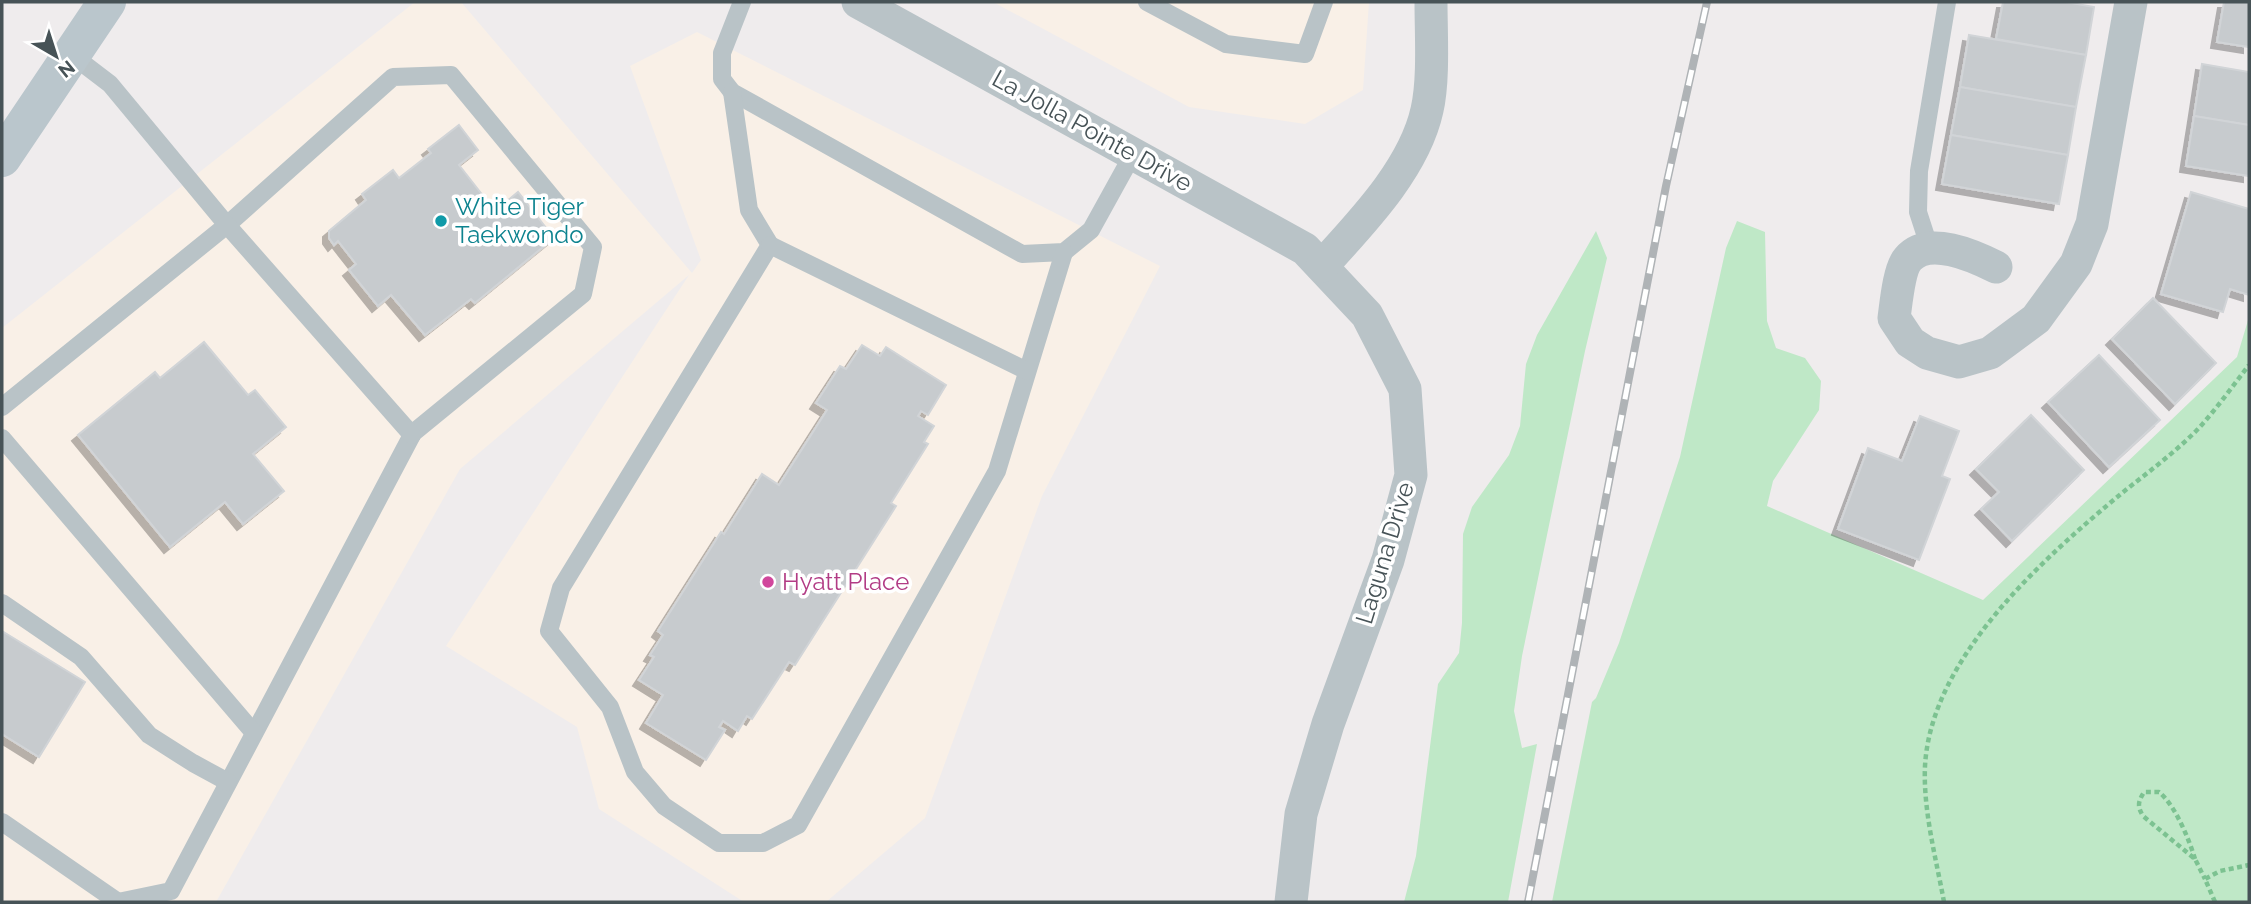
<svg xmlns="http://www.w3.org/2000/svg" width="2251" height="904" viewBox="0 0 2251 904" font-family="Raleway,sans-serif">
  <defs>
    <filter id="shadow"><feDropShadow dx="-6" dy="6" stdDeviation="0" flood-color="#0004"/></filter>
  </defs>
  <rect width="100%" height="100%" fill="#efeced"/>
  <g fill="#f9f0e7">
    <polygon points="415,2 461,2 692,273 701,260 630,66 697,32 1160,266 1042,496 925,818 826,902 744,902 599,809 577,727 446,646 689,275 460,469 216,902 2,902 2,328"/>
    <polygon points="993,2 1369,2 1363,90 1305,124 1189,107"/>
  </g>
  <g fill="#bfe8c7">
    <polygon points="1737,221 1765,232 1767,321 1776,348 1805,358 1821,381 1819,410 1773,481 1767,506 1983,600 2237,357 2249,317 2249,902 1552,902 1592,702 1596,698 1619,643 1680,457 1726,248"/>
    <polygon points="1596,231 1607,258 1585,351 1522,656 1514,711 1522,748 1537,744 1508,902 1404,902 1416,856 1438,684 1459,653 1462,623 1463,534 1472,507 1509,455 1520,426 1526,364 1537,335"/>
  </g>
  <g fill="#c7cbce" stroke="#d1d4d7" stroke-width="2" filter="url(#shadow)">
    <polygon points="2003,2 2066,2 2094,7 2086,55 1996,39"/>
    <polygon points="2224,2 2249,2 2249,47 2217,42"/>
    <polygon points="1969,35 2086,55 2076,107 1960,87"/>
    <polygon points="2202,64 2249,72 2249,125 2194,116"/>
    <polygon points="1960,87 2076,107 2068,155 1951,135"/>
    <polygon points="2194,116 2249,125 2249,176 2186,166"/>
    <polygon points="459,125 478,150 459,165 495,211 518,192 554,238 475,303 471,299 425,335 391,295 378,306 349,270 356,264 338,241 334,245 329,238 329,231 366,200 362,194 393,170 399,178 431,153 428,149"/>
    <polygon points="1951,135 2068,155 2059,204 1942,184"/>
    <polygon points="2191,192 2249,209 2249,295 2230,289 2223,312 2161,294"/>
    <polygon points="2153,298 2216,363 2175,404 2112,339"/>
    <polygon points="204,342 248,395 255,390 286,427 253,454 284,491 243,524 225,502 170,547 78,435 155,372 160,378"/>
    <polygon points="862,345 880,356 886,347 946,385 928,415 921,411 918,416 934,426 924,442 928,444 891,503 896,506 795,665 789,662 752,719 747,716 738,731 723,721 719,727 725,730 706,760 646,723 663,695 639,680 654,657 650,655 663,635 658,631 721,532 724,534 762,474 779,485 827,410 816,403 840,366 846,369"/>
    <polygon points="2099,355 2160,420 2109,467 2048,402"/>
    <polygon points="2031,415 2084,470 2012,541 1981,509 1999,492 1976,469"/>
    <polygon points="1920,416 1959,431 1942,476 1950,479 1919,560 1838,529 1868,448 1902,461"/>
    <polygon points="2,631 85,682 39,757 2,734"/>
  </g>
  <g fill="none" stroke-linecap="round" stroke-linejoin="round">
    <g stroke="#7cc291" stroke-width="4.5" stroke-dasharray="5 3.5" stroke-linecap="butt">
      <path d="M2195,859C2189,839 2175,805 2159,792H2144C2138,802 2137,806 2143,816L2195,859L2205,879"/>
      <path d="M1944,902C1936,858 1923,811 1925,766C1931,657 2044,558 2122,493C2147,473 2173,454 2196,431C2215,411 2232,387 2249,365"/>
      <polyline points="2215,902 2205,879 2220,871 2249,865"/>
    </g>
    <g stroke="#b9c3c7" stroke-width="18">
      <polyline points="742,2 722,53 722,79 732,92 1022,254 1064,252 1091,230 1133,154"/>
      <polyline points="1147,2 1226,44 1305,54 1324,2"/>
      <polyline points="72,55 110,84 227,225 393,77 451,75 593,247 583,294 413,433 171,891 118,902"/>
      <polyline points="732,92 749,210 770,245 561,588 549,631 610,707 635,772 664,806 719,843 763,843 798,825 997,471 1064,252"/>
      <polyline points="770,245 1027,371"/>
      <polyline points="1930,249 1918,212 1919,171 1947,2"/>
      <polyline points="2,407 227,225 412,435"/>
      <polyline points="2,438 254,733"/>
      <polyline points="2,603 81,657 149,735 193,763 228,782"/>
      <polyline points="2,822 118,902"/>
    </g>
    <g stroke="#b9c3c7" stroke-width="33">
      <polyline points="858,2 1305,249 1367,315 1405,389 1411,475 1388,560 1328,724 1301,814 1291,902"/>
      <path d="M1322,266C1361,223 1414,169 1427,110C1434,80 1431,34 1431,2"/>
      <path d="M1996,267C1974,256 1928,235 1908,259C1899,269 1896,304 1894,318L1910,342L1927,353L1959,362L1990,353L2036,319L2076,264L2092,224L2131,2"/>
    </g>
    <polyline stroke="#bac6cc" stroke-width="38" points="2,158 107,2"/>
    <defs>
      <polyline id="rail" points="1528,902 1666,186 1707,2"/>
    </defs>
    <use href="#rail" stroke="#afb3b6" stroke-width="8"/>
    <use href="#rail" stroke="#fff" stroke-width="5" stroke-dasharray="16" stroke-linecap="butt"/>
  </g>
  <circle fill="#0f9aa8" stroke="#fff" stroke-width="2.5" cx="441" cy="221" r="7"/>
  <circle fill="#d1479c" stroke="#fff" stroke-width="2.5" cx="768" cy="582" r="7"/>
  <g text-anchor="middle" stroke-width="7" stroke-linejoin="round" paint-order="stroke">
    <g font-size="24" fill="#475357" stroke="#fff">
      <text transform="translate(1092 131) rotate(29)" y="8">La Jolla Pointe Drive</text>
      <text transform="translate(1385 553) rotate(-73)" y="8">Laguna Drive</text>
    </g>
    <g font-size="24" fill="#0d838f" stroke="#fff" text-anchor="start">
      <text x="455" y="215">White Tiger<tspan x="455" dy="28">Taekwondo</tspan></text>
    </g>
    <g font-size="24" fill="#b23c85" stroke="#fff" text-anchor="start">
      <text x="782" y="590">Hyatt Place</text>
    </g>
  </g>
  <rect width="2251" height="904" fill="none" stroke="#475357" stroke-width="7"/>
  <g transform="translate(56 56) rotate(141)" stroke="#ffffff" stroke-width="5" paint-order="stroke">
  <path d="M0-5L12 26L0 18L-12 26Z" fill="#475357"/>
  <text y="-10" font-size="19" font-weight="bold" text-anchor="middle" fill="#475357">N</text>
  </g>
</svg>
